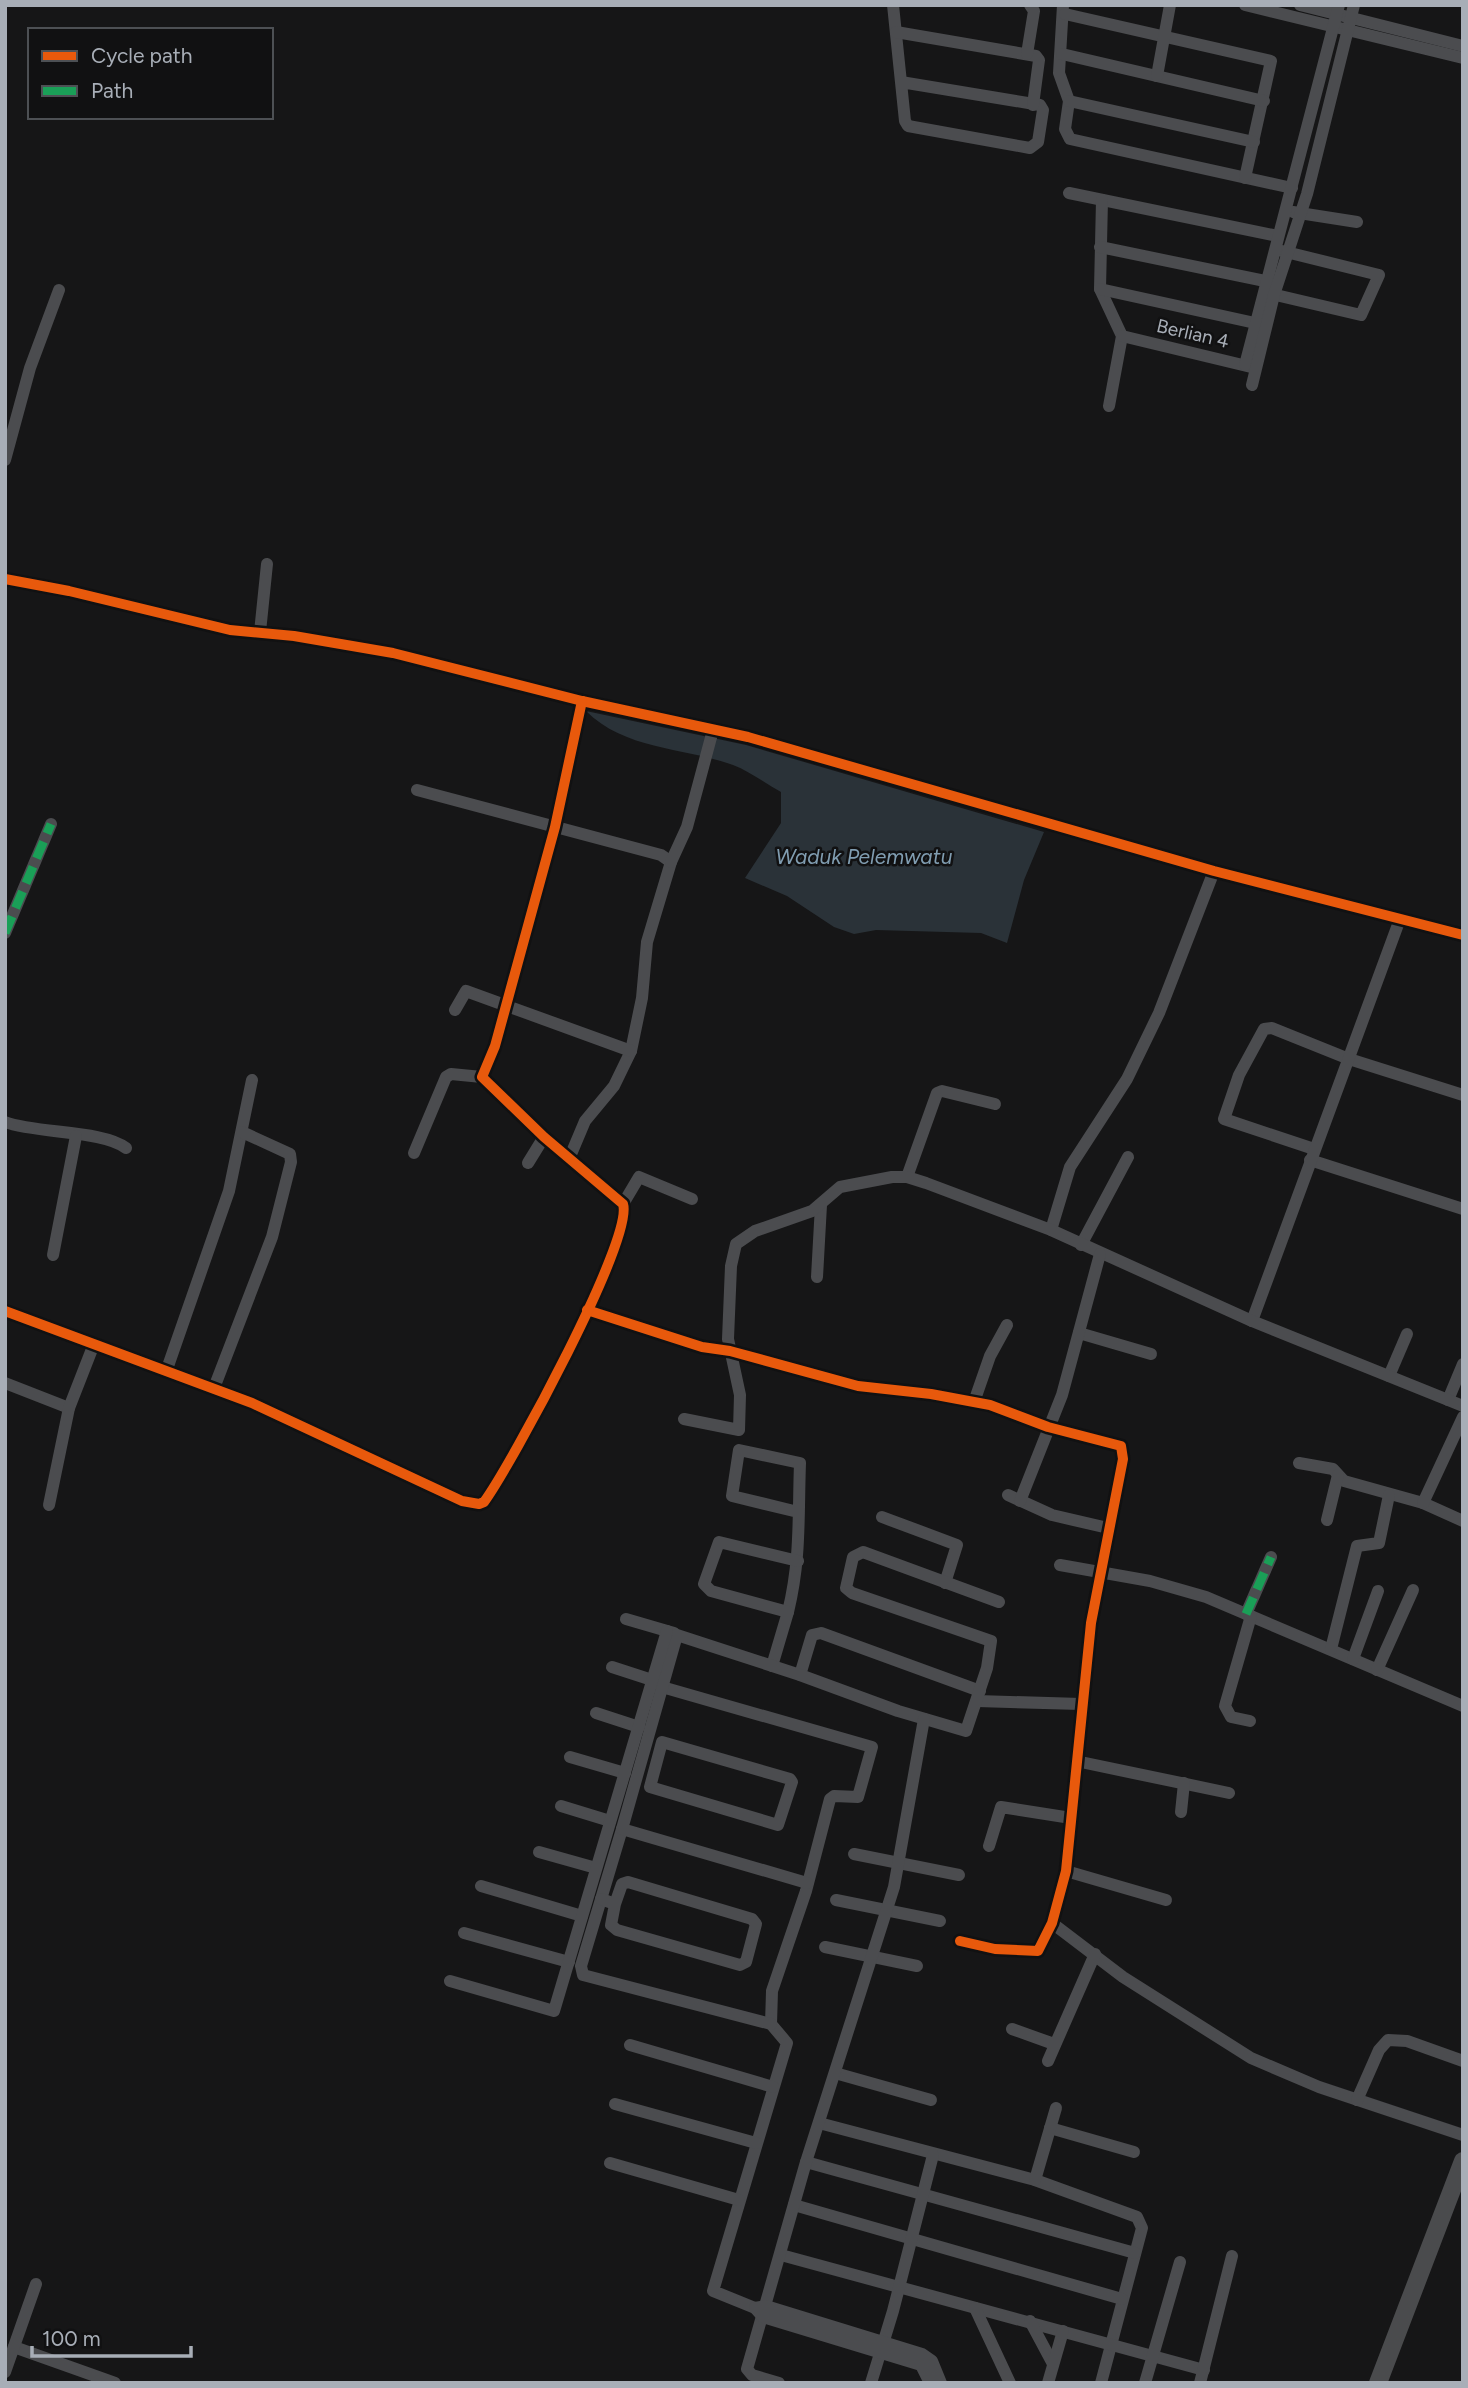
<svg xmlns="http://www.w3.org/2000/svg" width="1468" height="2388" viewBox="0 0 1468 2388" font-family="Figtree,sans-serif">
  <rect width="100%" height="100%" fill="#161617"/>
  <path fill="#2a3238" d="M586,711L746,745L1044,832L1024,880L1007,943L981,933L876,930L854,934L834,927L787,896L745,878L781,823V792C765,783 749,771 733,765C683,747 625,750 586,711Z"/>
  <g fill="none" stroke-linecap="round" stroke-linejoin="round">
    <g stroke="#4b4c4f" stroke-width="12">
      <polyline points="893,5 905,121 908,126 1030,148 1038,142 1043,110 1040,105 901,82"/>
      <polyline points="1063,5 1059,73 1069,101 1065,129 1070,139 1292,188"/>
      <polyline points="1245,5 1463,58"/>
      <polyline points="1300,5 1463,46"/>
      <polyline points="1065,14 1271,61 1245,178"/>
      <polyline points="896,32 1036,56 1039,60 1033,105"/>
      <polyline points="1027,54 1034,11 1030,5"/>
      <polyline points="1062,54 1264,101"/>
      <polyline points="1157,76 1170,5"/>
      <polyline points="1069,101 1254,142"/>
      <polyline points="1069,193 1278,236"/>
      <polyline points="1102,200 1100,289 1122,336 1109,406"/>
      <polyline points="1293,212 1357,222"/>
      <polyline points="1100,247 1265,281"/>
      <polyline points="1100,289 1255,323"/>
      <polyline points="1267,293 1361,315 1379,275 1282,251"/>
      <polyline points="1122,336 1251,367"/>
      <polyline points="1245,365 1339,5"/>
      <polyline points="1252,385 1274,295 1307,194 1354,5"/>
      <polyline points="5,460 30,368 59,290"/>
      <polyline points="5,579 69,591 230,630 294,636 393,653 582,701 748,737 1214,871 1463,935"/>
      <polyline points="260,632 267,564"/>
      <polyline points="417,790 661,855 671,862 647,942 642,998 631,1051 614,1086 585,1121 569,1159"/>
      <polyline points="671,862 687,827 713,730"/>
      <polyline points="5,933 51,824"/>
      <polyline points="455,1010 466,991 631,1051"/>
      <path d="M5,1122C37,1134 103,1130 126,1148"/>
      <polyline points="1314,1149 1224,1119 1239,1075 1264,1029 1272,1028 1349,1059 1463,1095"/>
      <polyline points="414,1153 446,1077 451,1074 482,1077"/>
      <polyline points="1310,1160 1463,1209"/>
      <polyline points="528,1163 544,1137"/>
      <polyline points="907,1177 937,1093 942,1091 995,1104"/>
      <polyline points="623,1204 639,1177 692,1199"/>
      <polyline points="1051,1230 1070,1167 1127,1079 1159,1013 1214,871"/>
      <polyline points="1081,1245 1128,1157"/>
      <polyline points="53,1255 76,1136"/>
      <polyline points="817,1277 821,1205"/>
      <polyline points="587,1310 702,1347 730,1351 858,1386 931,1394 990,1405 1048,1427 1121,1446 1123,1459 1091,1623 1066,1871 1052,1923 1038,1951 995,1949 960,1941"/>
      <path d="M5,1311L252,1403L462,1501L479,1504L484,1502C511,1465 634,1239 623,1204L544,1137L482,1077L495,1046L555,827L582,701"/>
      <polyline points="1252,1321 1400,919"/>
      <polyline points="1079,1333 1151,1354"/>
      <polyline points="167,1369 229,1191 252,1080"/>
      <polyline points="1389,1376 1407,1334"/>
      <polyline points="5,1383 69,1408"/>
      <polyline points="214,1388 272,1237 291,1162 290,1154 242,1132"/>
      <polyline points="1448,1400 1463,1364"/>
      <polyline points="974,1402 990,1356 1007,1325"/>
      <polyline points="684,1419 739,1430 740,1395 728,1339 731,1266 736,1244 755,1231 812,1211 840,1187 892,1177 907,1177 926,1183 1051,1230 1252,1321 1463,1406"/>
      <polyline points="1299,1463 1333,1469 1344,1481 1423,1503 1463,1521"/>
      <polyline points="1008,1495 1052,1515 1108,1528"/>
      <polyline points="1020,1501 1062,1395 1100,1254"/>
      <polyline points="1423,1503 1463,1417"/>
      <polyline points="49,1505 69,1408 94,1344"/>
      <polyline points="882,1517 957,1545 945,1583"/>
      <polyline points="1327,1520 1338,1475"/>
      <polyline points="1060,1565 1150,1581 1206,1597 1463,1706"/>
      <path d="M788,1612C801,1559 798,1516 800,1463L739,1450L732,1496L798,1512"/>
      <polyline points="1246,1614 1271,1557"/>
      <polyline points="626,1619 674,1633"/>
      <polyline points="1331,1649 1357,1546 1379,1543 1389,1495"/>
      <polyline points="1353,1659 1378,1591"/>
      <polyline points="772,1666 788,1612 711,1591 704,1584 719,1542 798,1561"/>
      <polyline points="612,1667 652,1680"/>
      <polyline points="1377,1670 1413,1590"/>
      <polyline points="800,1675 812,1635 821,1633 980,1691"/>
      <polyline points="662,1687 872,1747 858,1797 834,1796 830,1799 806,1891 772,1991 771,2024 787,2043 713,2291 755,2308"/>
      <polyline points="977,1701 1081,1704"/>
      <polyline points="596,1713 639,1727"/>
      <polyline points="1250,1721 1231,1717 1225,1706 1251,1616"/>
      <polygon points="662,1742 790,1779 792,1782 778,1825 650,1787"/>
      <polyline points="570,1757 625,1773"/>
      <polyline points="1076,1761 1229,1793"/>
      <polyline points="561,1806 610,1821"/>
      <polyline points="1181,1812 1184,1783"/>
      <polyline points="622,1829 581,1966 583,1975 771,2024"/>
      <polyline points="989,1846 1001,1807 1071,1818"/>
      <polyline points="539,1852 596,1868"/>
      <polyline points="854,1854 959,1875"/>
      <polyline points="1066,1871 1166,1900"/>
      <polyline points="807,1883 622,1829 677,1635 800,1675 898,1711 966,1731 987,1668 991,1641 852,1593 846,1588 853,1557 863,1552 999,1602"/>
      <polyline points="481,1886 582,1916"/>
      <polyline points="601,1899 615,1904 622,1884 628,1882 752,1919 756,1924 746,1962 740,1965 617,1930 611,1925 615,1904"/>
      <polyline points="836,1900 940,1921"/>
      <polyline points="1052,1923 1123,1977 1251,2058 1319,2087 1463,2135"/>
      <polyline points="464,1933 569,1962"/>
      <polyline points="825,1947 917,1966"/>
      <polyline points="450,1981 554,2011 667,1631"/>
      <polyline points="1012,2029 1054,2044"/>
      <polyline points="630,2045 773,2087"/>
      <polyline points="1048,2061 1095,1954"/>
      <polyline points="835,2073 931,2100"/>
      <polyline points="1357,2100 1379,2050 1388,2040 1407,2041 1463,2061"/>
      <polyline points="615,2104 756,2143"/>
      <polyline points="819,2123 1035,2180 1137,2217 1142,2228 1101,2383"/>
      <polyline points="1050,2128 1134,2152"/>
      <polyline points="806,2162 1135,2253"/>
      <polyline points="610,2163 739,2200"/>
      <polyline points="1035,2180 1056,2108"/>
      <polyline points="794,2205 1122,2299"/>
      <polyline points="781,2255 1204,2370"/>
      <polyline points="975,2308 1010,2383"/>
      <polyline points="1030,2321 1053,2364"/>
      <polyline points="14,2347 115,2383"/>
      <polyline points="5,2372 36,2284"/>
      <polyline points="779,2383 752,2375 747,2369 806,2162 894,1887 924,1719"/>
      <polyline points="871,2383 893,2311 933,2155"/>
      <polyline points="930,2383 921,2365 763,2317 755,2308 766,2306 922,2354 932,2361 941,2383"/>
      <polyline points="1048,2383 1063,2331"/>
      <polyline points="1145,2383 1180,2262"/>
      <polyline points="1200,2383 1232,2256"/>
    </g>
    <polyline stroke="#4a4b4d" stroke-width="18" points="1378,2383 1463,2161"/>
    <g stroke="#1a9f57" stroke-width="9" stroke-dasharray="18 9" stroke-linecap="butt">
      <polyline points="5,933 51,824"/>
      <polyline points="1246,1614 1271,1557"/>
    </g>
    <defs>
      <g id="cycleway">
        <polyline points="5,579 69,591 230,630 294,636 393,653 582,701 748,737 1214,871 1463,935"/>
        <polyline points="587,1310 702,1347 730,1351 858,1386 931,1394 990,1405 1048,1427 1121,1446 1123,1459 1091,1623 1066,1871 1052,1923 1038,1951 995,1949 960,1941"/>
        <path d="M5,1311L252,1403L462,1501L479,1504L484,1502C511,1465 634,1239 623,1204L544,1137L482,1077L495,1046L555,827L582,701"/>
      </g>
    </defs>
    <use href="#cycleway" stroke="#111112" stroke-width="15"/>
    <use href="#cycleway" stroke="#e8590c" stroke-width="10"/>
  </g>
  <g text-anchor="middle" stroke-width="5" stroke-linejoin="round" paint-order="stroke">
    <g font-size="19" fill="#a8aeb7" stroke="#111112">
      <text transform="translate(1193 333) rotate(13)" y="7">Berlian 4</text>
    </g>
    <g font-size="21" font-style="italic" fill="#809db1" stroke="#111112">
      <text x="864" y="864">Waduk Pelemwatu</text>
    </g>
  </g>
  <rect width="1468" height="2388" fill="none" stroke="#a8aeb7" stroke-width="14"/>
  <rect x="28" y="28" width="245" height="91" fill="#111112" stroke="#4d5054" stroke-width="2"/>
  <rect x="42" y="51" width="35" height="10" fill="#e8590c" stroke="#4d5054" stroke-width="2"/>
  <text x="91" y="63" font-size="21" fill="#a8aeb7">Cycle path</text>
  <rect x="42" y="86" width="35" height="10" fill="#1a9f57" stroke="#4d5054" stroke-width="2"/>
  <text x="91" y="98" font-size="21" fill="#a8aeb7">Path</text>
  <path d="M32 2346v10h159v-10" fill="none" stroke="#a8aeb7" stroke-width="3.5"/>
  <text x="42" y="2346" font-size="21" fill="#a8aeb7" stroke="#111112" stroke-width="5" paint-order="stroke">100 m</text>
</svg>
